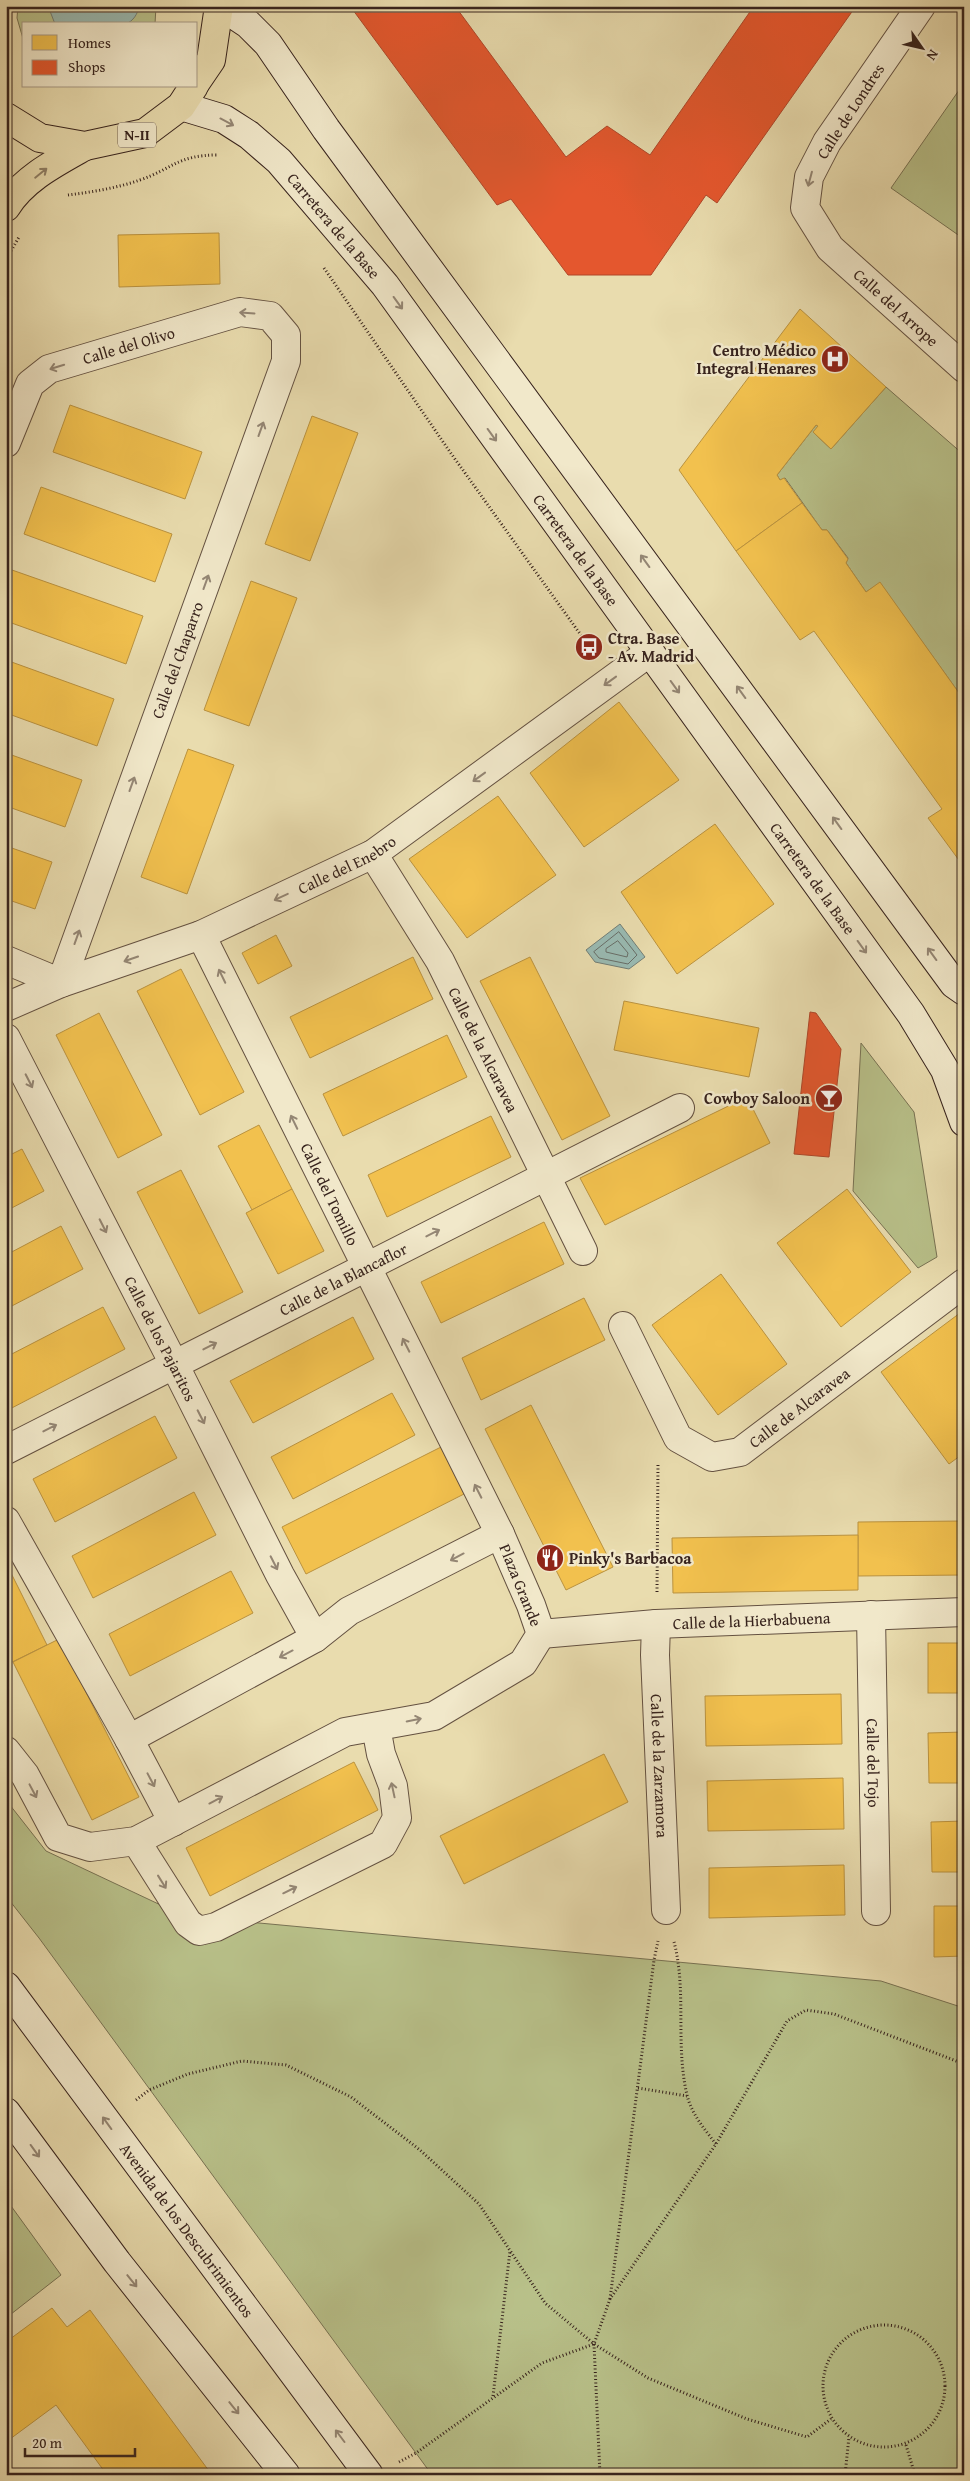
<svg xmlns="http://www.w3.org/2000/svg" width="970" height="2481" viewBox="0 0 970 2481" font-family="'Gentium Book Plus',serif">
  <rect width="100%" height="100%" fill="#e9dcae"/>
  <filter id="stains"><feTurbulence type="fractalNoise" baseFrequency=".004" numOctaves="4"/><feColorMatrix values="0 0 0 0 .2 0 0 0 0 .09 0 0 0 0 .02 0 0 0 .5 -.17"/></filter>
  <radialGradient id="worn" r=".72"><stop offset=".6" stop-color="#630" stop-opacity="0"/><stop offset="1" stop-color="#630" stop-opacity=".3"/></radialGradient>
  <g fill="#b8c089" stroke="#787253">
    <polygon points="18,6 156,6 155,24 24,24 24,42 17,18"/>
    <polygon points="964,83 964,239 891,188"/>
    <polygon points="886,387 964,455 964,700 880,583 866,592 846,563 848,558 827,530 822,530 785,478 780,480 777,475 816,425 818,426 814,433 831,449"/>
    <polygon points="861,1043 914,1112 937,1257 918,1268 853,1191"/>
    <polygon points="6,1800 46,1851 184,1916 881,1981 964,2008 964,2475 432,2475 39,1938 6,1896"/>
    <polygon points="6,2199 61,2275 6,2318"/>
  </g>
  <g fill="#99bab2" stroke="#727e76">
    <path d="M48,6H139C138,14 133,21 126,24H55Z"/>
    <polygon points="620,924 645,957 629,969 595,962 586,950"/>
  </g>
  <g fill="#f2c14e" stroke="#ba923f">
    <polygon points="219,233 220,284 119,287 118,235"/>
    <polygon points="800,309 886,387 831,449 813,432 818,426 816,425 777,475 780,480 784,478 802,503 736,551 679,470"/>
    <polygon points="70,405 202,452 185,499 53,452"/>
    <polygon points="312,416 358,433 310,561 265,544"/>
    <polygon points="41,487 172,534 155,582 24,534"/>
    <polygon points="802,503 822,530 827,530 848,559 846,563 866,592 880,582 964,700 964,867 928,818 942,809 814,631 800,640 736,551"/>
    <polygon points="12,570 143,616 126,664 6,621 6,584"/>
    <polygon points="251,581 297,598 249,726 204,710"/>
    <polygon points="6,660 114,699 97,746 6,713"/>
    <polygon points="619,702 679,780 584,847 530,773"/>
    <polygon points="188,749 234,765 187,894 141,877"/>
    <polygon points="6,753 82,780 65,827 6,806"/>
    <polygon points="498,796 556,875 467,938 409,859"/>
    <polygon points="715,824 774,904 677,974 621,892"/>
    <polygon points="6,846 52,862 35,909 6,899"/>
    <polygon points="276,935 292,966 258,984 242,953"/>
    <polygon points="413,957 433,999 310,1058 290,1017"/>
    <polygon points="530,957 610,1116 562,1140 480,981"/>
    <polygon points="181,969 244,1092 200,1115 137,991"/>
    <polygon points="624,1001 759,1028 749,1077 614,1050"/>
    <polygon points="99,1013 162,1135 118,1158 56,1035"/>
    <polygon points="447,1035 467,1077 343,1136 323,1094"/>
    <polygon points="747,1097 770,1143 605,1225 580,1178"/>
    <polygon points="491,1116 511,1157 387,1217 368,1175"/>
    <polygon points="259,1125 292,1189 252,1210 218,1146"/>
    <polygon points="22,1149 44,1191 6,1211 6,1157"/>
    <polygon points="181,1170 243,1292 199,1314 137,1192"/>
    <polygon points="292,1189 324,1251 278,1274 246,1213"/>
    <polygon points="847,1189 911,1272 841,1327 777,1243"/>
    <polygon points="544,1222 564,1264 441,1323 421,1282"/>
    <polygon points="61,1226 83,1269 6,1309 6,1255"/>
    <polygon points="721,1274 787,1364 718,1415 652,1325"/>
    <polygon points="584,1298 605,1340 481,1400 462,1358"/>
    <polygon points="103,1307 125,1349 6,1411 6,1357"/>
    <polygon points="964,1310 964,1453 949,1464 881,1372"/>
    <polygon points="353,1317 374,1359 253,1423 230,1381"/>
    <polygon points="392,1393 415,1435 293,1499 271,1457"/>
    <polygon points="531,1405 613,1567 566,1590 485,1429"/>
    <polygon points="155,1416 177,1458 55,1522 33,1479"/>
    <polygon points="445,1445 468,1492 306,1574 282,1527"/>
    <polygon points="194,1492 216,1535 93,1598 72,1556"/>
    <polygon points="964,1521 964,1575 858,1576 858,1522"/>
    <polygon points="858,1535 858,1590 673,1593 672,1538"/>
    <polygon points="6,1563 47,1645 6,1665"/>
    <polygon points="231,1571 253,1613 130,1676 109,1634"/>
    <polygon points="59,1639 139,1797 92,1820 13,1662"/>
    <rect x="928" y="1643" width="36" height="50"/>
    <polygon points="841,1694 842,1744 706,1746 705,1696"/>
    <polygon points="964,1732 964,1783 929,1783 928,1733"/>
    <polygon points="604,1754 628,1802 464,1884 440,1836"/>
    <polygon points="354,1762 378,1810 210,1896 186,1848"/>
    <polygon points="843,1778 844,1829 708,1831 707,1781"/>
    <polygon points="964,1821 964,1872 932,1872 931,1822"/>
    <polygon points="844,1865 845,1915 709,1918 709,1868"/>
    <polygon points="934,1906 964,1906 964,1956 934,1957"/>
    <polygon points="52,2308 67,2327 90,2310 212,2475 107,2475 56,2405 6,2442 6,2342"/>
  </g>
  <g fill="#e4572e" stroke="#b04729">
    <polygon points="350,6 455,6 566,157 607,126 650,155 754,6 856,6 717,203 706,195 651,275 568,275 511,199 497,205"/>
    <polygon points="810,1012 816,1013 841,1049 829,1157 794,1154"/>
  </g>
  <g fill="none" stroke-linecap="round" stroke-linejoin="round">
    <g stroke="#686e68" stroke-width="1">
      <polygon points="619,932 637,955 628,964 599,958 594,952"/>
      <polygon points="618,941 628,953 627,957 606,952 606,949"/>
    </g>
    <defs>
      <g id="street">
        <path id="s1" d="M921,6L827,142L809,177L805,208L830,248L964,368"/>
        <path id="s2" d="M6,443L30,384L49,369L240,312L270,316L286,335V361L61,983L6,960"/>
        <path id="s3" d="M373,854L440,961L583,1251"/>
        <path id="s4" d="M6,1007L61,983L201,935L373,854L650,652"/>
        <path id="s5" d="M6,1038L174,1364L280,1575L315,1638"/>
        <path id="s6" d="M623,1326L678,1438L712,1457L740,1452L964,1283"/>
        <path id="s7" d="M6,1450L680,1108"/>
        <polyline points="6,1521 129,1739 173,1822"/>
        <path id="s8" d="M871,1615L876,1911"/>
        <path id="s9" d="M656,1624L655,1655L666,1910"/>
        <path id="s10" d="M541,1634L656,1624L964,1612"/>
        <polyline points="129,1739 315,1638 349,1611 500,1534"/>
        <polyline points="6,1751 25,1775 58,1837 90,1847 136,1841 345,1732 434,1716 523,1663 541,1634 531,1605 500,1534 201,935"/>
        <polyline points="136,1841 188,1923 199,1931 216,1927 383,1844 397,1818 393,1786 381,1754 376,1727"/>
      </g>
      <g id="secondary">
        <polyline points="221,6 248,24 268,44 326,129 954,984 964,991"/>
        <path id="s11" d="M181,106L224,119L249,135L279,161L385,285L911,1014L945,1070L964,1122"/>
        <path id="s12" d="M6,1986L369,2475"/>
        <polyline points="6,2112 117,2262 286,2475"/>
      </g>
      <g id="primary">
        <polyline points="196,82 211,60 219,6"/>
        <polyline points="6,117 40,138 85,146 145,133 181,106 194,86"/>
        <path d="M6,207C24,178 57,162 85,146"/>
      </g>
    </defs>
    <use href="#street" stroke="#645141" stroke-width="30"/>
    <use href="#secondary" stroke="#37231d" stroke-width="30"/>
    <use href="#primary" stroke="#37231d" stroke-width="30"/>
    <g stroke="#37231d" stroke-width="3" stroke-dasharray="1 2.5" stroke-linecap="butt">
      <path d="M68,195C92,192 117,188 140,180C172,169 178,155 217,155"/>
      <polyline points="6,260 19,237"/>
      <polyline points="324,268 450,452 593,652"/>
      <polyline points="657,1592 658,1463"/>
      <path d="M674,1942C687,1991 675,2044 687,2095C691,2113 705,2130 716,2144"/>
      <polyline points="638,2088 687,2096"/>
      <polyline points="136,2100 149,2090 188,2074 242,2061 286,2065 351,2097 420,2150 479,2204 545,2303 594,2344 648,2378 747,2419 807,2437 831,2419"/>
      <polyline points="610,2299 654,1960 658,1941"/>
      <circle cx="884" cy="2386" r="61"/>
      <polyline points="594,2344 600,2475"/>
      <polyline points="493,2396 510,2251"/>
      <polyline points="906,2445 915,2475"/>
      <polyline points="399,2462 416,2453 542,2363 594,2344 610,2299 716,2144 787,2021 806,2010 834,2014 964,2064"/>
      <polyline points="845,2475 849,2437"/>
    </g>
    <use href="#street" stroke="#f1e8ca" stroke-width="28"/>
    <use href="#secondary" stroke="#f1e8ca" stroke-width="28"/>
    <use href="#primary" stroke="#e9dcae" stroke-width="28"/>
  </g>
  <defs><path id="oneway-shaft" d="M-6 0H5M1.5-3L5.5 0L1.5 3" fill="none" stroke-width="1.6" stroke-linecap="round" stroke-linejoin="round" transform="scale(1.25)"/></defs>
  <g stroke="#948674">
    <use href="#oneway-shaft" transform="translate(227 122) rotate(28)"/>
    <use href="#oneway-shaft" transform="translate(810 179) rotate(105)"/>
    <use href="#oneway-shaft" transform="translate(398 303) rotate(54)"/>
    <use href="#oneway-shaft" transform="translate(247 313) rotate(-176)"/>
    <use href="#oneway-shaft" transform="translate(57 367) rotate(163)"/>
    <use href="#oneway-shaft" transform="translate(261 429) rotate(-70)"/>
    <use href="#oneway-shaft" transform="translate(492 435) rotate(54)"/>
    <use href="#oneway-shaft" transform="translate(645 561) rotate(-126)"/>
    <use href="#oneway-shaft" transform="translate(206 582) rotate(-70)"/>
    <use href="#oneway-shaft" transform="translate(610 681) rotate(144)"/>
    <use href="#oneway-shaft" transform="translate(675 687) rotate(54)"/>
    <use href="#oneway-shaft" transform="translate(741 692) rotate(-126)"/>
    <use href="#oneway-shaft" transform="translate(479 777) rotate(144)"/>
    <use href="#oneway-shaft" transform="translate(132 784) rotate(-70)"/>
    <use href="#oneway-shaft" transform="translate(837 823) rotate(-126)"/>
    <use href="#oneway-shaft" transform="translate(281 897) rotate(155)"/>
    <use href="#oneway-shaft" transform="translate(77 937) rotate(-70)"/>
    <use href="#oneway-shaft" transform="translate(862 947) rotate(54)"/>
    <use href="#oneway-shaft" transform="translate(932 954) rotate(-126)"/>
    <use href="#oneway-shaft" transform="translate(131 959) rotate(161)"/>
    <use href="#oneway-shaft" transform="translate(222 976) rotate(-116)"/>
    <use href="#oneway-shaft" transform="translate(29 1081) rotate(63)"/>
    <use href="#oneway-shaft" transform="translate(294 1122) rotate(-116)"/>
    <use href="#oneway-shaft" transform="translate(103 1226) rotate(63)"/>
    <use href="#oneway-shaft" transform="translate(433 1233) rotate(-27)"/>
    <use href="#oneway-shaft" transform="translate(406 1345) rotate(-117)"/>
    <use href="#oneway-shaft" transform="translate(210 1346) rotate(-27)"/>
    <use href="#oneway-shaft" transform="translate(201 1417) rotate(63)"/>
    <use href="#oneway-shaft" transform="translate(50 1428) rotate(-27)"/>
    <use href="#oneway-shaft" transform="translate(478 1491) rotate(-117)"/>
    <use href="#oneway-shaft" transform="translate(457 1557) rotate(152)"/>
    <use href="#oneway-shaft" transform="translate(274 1563) rotate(63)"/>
    <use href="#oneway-shaft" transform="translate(286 1654) rotate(152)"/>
    <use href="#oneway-shaft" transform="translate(414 1720) rotate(-11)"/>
    <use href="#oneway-shaft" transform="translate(151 1780) rotate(62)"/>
    <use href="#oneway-shaft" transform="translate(393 1790) rotate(-102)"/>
    <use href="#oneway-shaft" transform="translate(33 1791) rotate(62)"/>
    <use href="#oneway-shaft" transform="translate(216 1800) rotate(-28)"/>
    <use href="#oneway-shaft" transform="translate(162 1882) rotate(58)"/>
    <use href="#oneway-shaft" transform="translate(290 1890) rotate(-26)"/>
    <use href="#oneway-shaft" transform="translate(107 2123) rotate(-126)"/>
    <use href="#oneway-shaft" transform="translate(35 2151) rotate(54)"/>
    <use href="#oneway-shaft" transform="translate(132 2281) rotate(51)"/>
    <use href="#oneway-shaft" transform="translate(234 2408) rotate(51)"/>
    <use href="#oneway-shaft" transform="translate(340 2436) rotate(-127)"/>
  </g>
  <use stroke="#908066" href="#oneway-shaft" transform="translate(41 173) rotate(-39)"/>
  <defs>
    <symbol id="hospital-disc" viewBox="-11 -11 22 22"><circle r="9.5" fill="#8f2418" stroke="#f1e8ca"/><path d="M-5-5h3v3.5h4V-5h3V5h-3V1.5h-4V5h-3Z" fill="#fff"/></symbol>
    <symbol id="bus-disc" viewBox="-11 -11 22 22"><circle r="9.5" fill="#8f2418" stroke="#f1e8ca"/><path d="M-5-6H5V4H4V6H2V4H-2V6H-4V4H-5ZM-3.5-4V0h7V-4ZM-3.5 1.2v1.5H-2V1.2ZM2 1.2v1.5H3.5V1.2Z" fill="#fff"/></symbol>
    <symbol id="bar-disc" viewBox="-11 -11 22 22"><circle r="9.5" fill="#8f2418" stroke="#f1e8ca"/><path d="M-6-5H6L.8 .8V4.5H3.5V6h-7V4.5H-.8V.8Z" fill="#fff"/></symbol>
    <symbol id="restaurant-disc" viewBox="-11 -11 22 22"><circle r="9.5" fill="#8f2418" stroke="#f1e8ca"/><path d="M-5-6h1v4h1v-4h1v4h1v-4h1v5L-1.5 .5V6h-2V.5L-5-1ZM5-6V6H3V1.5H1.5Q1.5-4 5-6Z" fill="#fff"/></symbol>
  </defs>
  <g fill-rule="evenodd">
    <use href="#hospital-disc" x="819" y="343" width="32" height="32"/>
    <use href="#bus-disc" x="573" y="631" width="32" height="32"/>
    <use href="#bar-disc" x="813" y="1082" width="32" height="32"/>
    <use href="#restaurant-disc" x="534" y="1542" width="32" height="32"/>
  </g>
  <g text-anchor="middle" stroke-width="5" stroke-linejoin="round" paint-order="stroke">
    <rect fill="#f1e8ca" stroke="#6f5e51" stroke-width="1" x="118" y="122.5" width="38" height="25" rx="4"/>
    <g font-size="15" font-weight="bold" fill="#37231d">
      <text x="137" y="140">N-II</text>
    </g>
    <g font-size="16" fill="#37231d" stroke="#f1e8ca">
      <text transform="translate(850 111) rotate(-57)" y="6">Calle de Londres</text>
      <text dy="6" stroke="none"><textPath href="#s11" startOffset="199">Carretera de la Base</textPath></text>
      <text dy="6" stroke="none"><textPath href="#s1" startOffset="372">Calle del Arrope</textPath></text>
      <text dy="6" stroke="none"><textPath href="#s2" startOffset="171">Calle del Olivo</textPath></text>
      <text dy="6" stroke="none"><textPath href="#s11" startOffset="604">Carretera de la Base</textPath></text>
      <text transform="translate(177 660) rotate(-70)" y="6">Calle del Chaparro</text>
      <text dy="6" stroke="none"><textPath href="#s4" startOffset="370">Calle del Enebro</textPath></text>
      <text dy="6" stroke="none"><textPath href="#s11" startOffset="1009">Carretera de la Base</textPath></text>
      <text dy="6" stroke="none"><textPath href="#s3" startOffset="225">Calle de la Alcaravea</textPath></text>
      <text transform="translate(330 1194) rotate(64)" y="6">Calle del Tomillo</text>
      <text dy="6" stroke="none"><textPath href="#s7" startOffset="378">Calle de la Blancaflor</textPath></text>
      <text dy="6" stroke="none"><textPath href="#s5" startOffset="338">Calle de los Pajaritos</textPath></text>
      <text dy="6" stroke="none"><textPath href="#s6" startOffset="266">Calle de Alcaravea</textPath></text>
      <text transform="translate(521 1585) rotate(68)" y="6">Plaza Grande</text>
      <text dy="6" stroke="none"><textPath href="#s10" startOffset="211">Calle de la Hierbabuena</textPath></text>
      <text dy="6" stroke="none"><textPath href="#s8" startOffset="148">Calle del Tojo</textPath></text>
      <text dy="6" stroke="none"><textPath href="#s9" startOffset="142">Calle de la Zarzamora</textPath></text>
      <text dy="6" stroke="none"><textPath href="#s12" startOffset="304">Avenida de los Descubrimientos</textPath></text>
    </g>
    <g font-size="16" font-weight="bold" fill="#37231d" stroke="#f1e8ca" text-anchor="end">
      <text x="816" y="356">Centro Médico<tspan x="816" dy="18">Integral Henares</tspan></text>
      <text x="608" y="644" text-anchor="start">Ctra. Base<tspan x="608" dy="18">- Av. Madrid</tspan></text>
      <text x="810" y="1104">Cowboy Saloon</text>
      <text x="569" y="1564" text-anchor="start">Pinky's Barbacoa</text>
    </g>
  </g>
  <rect width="970" height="2481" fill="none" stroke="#e9dcae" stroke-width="25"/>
  <rect x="8" y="8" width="955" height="2466" fill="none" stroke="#37231d" stroke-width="2.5"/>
  <rect x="12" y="12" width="945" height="2456" fill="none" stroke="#37231d"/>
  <rect x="22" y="22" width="175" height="65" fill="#f1e8ca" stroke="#a79985"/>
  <rect x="32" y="35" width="25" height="15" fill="#f2c14e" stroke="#a79985"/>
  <text x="68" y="48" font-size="15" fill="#37231d">Homes</text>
  <rect x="32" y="60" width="25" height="15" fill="#e4572e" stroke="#a79985"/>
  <text x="68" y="72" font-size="15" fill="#37231d">Shops</text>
  <g transform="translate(922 48) rotate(124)" stroke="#f1e8ca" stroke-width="4" paint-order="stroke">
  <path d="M0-4L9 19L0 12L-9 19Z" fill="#37231d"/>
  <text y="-8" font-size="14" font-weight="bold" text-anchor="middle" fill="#37231d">N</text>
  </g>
  <path d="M25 2448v8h110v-8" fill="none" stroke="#37231d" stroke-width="2.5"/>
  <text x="32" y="2448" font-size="15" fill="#37231d" stroke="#f1e8ca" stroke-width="4" paint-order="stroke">20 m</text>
  <rect width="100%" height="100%" filter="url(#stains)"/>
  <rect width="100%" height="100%" fill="url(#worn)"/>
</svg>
